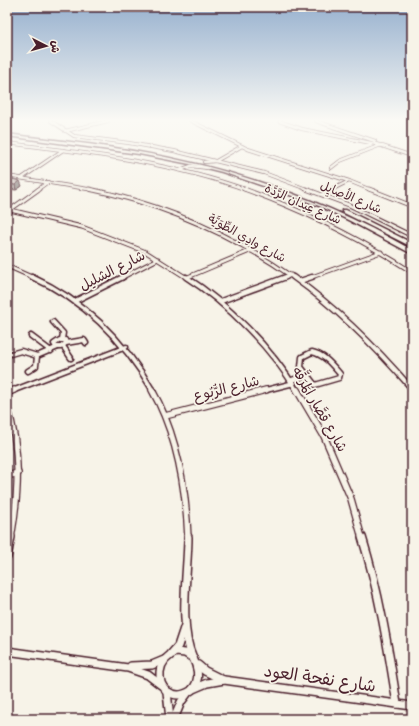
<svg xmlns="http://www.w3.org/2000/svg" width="419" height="726" viewBox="0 0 419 726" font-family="'Balsamiq Sans','Playpen Sans Arabic',sans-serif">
  <rect width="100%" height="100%" fill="#f7f3e8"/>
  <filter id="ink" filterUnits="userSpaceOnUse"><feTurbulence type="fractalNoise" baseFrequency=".025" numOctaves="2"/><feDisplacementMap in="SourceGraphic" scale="8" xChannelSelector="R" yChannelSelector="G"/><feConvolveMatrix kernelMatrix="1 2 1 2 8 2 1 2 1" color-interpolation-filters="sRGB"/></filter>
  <g filter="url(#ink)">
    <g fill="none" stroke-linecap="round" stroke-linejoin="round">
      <defs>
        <g id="street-far4">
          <polyline points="51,121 74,136 129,143 174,151 264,173 309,190"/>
          <polyline points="191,121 248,149 349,181 371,190"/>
          <polyline points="279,121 302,129 376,144 412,156"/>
          <polyline points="316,121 375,141"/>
          <polyline points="65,131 108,121"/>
          <path d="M7,143C88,153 169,162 247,190"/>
          <polyline points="204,162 216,161 242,146"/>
          <polyline points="331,168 340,161 381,145"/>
          <polyline points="180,170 191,166 208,168"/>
          <polyline points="7,176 94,190"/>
          <polyline points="22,178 63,150"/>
          <polyline points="37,190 48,182"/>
          <polyline points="331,190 349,181"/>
        </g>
        <g id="street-far3">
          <path d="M89,189C162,204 233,235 294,278"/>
          <path d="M244,189C305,211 358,237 412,272"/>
          <polyline points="306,189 349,205 412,236"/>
          <polyline points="369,189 412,206"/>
          <polyline points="322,194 333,189"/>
          <polyline points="10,210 82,227 146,252 187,278"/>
          <polyline points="7,212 39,189"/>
          <polyline points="7,266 34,278"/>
          <polyline points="188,277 252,250"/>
          <polyline points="121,278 158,259"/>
          <polyline points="284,278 291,275"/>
          <polyline points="309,278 381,252"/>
        </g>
        <g id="street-far2">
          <path d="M32,277C85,301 124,340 153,391"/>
          <path d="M186,277C227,303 272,349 297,391"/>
          <path d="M293,277C338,309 376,347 412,389"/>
          <polyline points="300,281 312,277"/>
          <polyline points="75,301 123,277"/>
          <polyline points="221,301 286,277"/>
          <polyline points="53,322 63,333 62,339"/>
          <polyline points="31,336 51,351"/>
          <polygon points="60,340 65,340 66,343 61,347 56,347 54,344"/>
          <polyline points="66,343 84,340 86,343"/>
          <polyline points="63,346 71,358"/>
          <path d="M312,352C325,355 332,365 340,374L339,378L315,385L301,367L302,357Z"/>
          <polyline points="7,355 21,351 37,356 58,347"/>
          <polyline points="28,371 36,366 37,356"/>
          <polyline points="292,380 306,375"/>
          <polyline points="12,391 126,347"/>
          <polyline points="262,391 294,383"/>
        </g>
        <g id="street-far1">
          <path d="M152,390C177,434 186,488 188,538"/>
          <polyline points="297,390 324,436 351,499 362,538"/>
          <polyline points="7,393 14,390"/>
          <path d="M7,406C21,450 19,493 11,538"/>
          <polyline points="165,416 266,390"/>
          <polyline points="7,476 18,473"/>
        </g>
        <g id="street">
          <path d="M188,537C188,571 178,627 193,658"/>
          <path d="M362,537C379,591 388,647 397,704"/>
          <polyline points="7,557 11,537"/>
          <polyline points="7,651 128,668 148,675 161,685"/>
          <path d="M176,652L185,653L193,658C214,700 157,708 160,672C161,662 167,656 176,652Z"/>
          <polyline points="171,654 178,646 185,625"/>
          <polyline points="198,665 205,671 223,680"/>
          <polyline points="131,666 152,665 164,660"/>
          <polyline points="193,689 207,683 224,680 412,706"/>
          <polyline points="167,692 170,719"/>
          <polyline points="174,719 181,702 187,694"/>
        </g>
        <g id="primary">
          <path d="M7,134C51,140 96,144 139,152C237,169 326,201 412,250V254L350,221L319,206L287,194L222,172L190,164L139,154L7,136Z"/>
          <polygon points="342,210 346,210 412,243 412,247 342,212"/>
        </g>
      </defs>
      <use href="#street-far4" stroke="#4a1f2b" stroke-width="4"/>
      <use href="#street-far3" stroke="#4a1f2b" stroke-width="5"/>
      <use href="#street-far2" stroke="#4a1f2b" stroke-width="7"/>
      <use href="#street-far1" stroke="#4a1f2b" stroke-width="8"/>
      <use href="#street" stroke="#4a1f2b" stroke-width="10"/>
      <use href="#primary" stroke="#4a1f2b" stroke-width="3"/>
      <use href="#street-far4" stroke="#f7f3e8" stroke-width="2.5"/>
      <use href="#street-far3" stroke="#f7f3e8" stroke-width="3"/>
      <use href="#street-far2" stroke="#f7f3e8" stroke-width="4"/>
      <use href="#street-far1" stroke="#f7f3e8" stroke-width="5.5"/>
      <use href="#street" stroke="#f7f3e8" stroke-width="7"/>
      <use href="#primary" fill="#f7f3e8" fill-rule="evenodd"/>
    </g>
    <polygon fill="#afa49f" stroke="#4a1f2b" points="7,182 22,186 16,190 7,189"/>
    <polygon fill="#8f8682" stroke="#4a1f2b" points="20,181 22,186 16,190 15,185"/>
    <polygon fill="#ccbfb9" stroke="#4a1f2b" points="12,179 20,181 15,185 7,184 7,182"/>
  </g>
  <linearGradient id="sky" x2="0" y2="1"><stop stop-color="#96b0ce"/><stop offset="0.54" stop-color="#fbfaf5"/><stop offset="1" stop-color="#fbfaf5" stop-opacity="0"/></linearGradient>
  <rect width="419" height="223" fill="url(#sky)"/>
  <g text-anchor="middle" stroke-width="3.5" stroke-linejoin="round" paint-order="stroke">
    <g font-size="12" fill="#4a1f2b" stroke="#f7f3e8">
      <text transform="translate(351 197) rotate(23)" y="4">شارع الأصايِل</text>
      <text transform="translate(303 204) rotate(24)" y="4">شارع عِيدان الرَّدَّة</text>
      <text transform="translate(247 238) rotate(29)" y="4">شارع وادِي الطِّوَيَّة</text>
    </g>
    <g font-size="14" fill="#4a1f2b" stroke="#f7f3e8">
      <text transform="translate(112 270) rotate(-27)" y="5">شارع الشليل</text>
      <text transform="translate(226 388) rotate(-14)" y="5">شارع الرُّبُوع</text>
      <text transform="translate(320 409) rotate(60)" y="5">شارع قصَّار المَرَقَّه</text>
    </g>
    <g font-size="17" fill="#4a1f2b" stroke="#f7f3e8">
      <text transform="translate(320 678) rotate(8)" y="6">شارع نفحة العود</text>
    </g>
  </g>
  <rect width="419" height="726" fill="none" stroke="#f7f3e8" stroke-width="24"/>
  <rect x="12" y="12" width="395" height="702" fill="none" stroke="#4a1f2b" stroke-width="1.5" filter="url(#ink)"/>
  <g transform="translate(46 46) rotate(96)" stroke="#f7f3e8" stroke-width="3" paint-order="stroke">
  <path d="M0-3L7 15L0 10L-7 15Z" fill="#4a1f2b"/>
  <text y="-6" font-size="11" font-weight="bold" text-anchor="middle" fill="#4a1f2b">ش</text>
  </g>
</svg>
